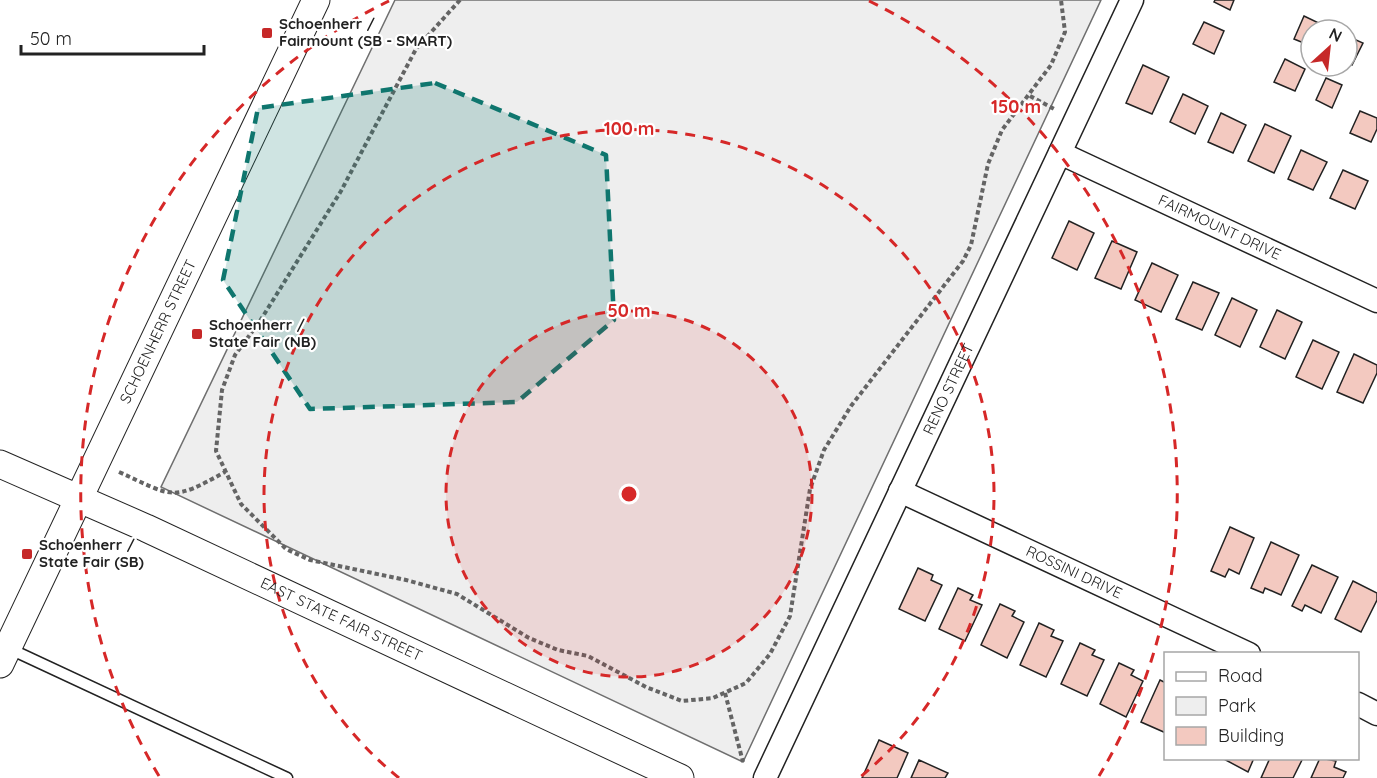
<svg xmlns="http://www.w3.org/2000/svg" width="1377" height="778" viewBox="0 0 1377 778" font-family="Quicksand,sans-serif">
  <rect width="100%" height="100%" fill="#fff"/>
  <polygon fill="#eee" stroke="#6f6f6f" stroke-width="1.5" points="395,0 1101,0 743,762 161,487"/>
  <g fill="#f3c9c0" stroke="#222" stroke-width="1.5">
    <polygon points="1215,0 1234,0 1230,10 1214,2"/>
    <polygon points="1304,16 1325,26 1323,30 1311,30 1311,46 1294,39"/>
    <polygon points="1204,22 1224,31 1214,54 1193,44"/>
    <polygon points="1347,36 1363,43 1352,65 1347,63"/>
    <polygon points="1285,59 1305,69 1295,91 1274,82"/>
    <polygon points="1143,65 1169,77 1152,114 1126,103"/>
    <polygon points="1326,78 1342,85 1332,108 1316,100"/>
    <polygon points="1183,94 1208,106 1195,134 1170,122"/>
    <polygon points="1360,111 1377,118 1377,129 1371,142 1350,133"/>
    <polygon points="1221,113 1246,125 1233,153 1208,142"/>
    <polygon points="1265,124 1291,136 1274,173 1248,161"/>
    <polygon points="1301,150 1327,162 1313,190 1288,179"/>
    <polygon points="1343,170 1368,181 1355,209 1330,198"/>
    <polygon points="1069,221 1094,233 1077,270 1052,258"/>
    <polygon points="1112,241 1137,252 1121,289 1095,278"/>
    <polygon points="1152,263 1178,275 1161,312 1135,300"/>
    <polygon points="1193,282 1219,293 1202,330 1176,319"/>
    <polygon points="1232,298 1257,310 1240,347 1215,335"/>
    <polygon points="1277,310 1302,322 1285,359 1260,347"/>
    <polygon points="1313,340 1339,352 1322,389 1296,377"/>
    <polygon points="1354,354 1377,365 1377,373 1363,403 1337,392"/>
    <polygon points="1230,527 1254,538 1239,574 1229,569 1225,577 1211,571"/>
    <polygon points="1271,542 1299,555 1281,595 1265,588 1263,593 1251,588"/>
    <polygon points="1312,565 1338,577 1321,613 1305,605 1302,611 1292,606"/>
    <polygon points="918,568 933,575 931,580 942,585 925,621 899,609"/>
    <polygon points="1353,581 1377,593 1377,600 1361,632 1335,619"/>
    <polygon points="958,588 973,595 970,600 982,605 965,641 939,629"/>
    <polygon points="1000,604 1015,611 1012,616 1024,622 1007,658 981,645"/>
    <polygon points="1039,623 1054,630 1051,636 1063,641 1046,677 1020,665"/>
    <polygon points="1080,643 1095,650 1092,655 1104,660 1087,696 1061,684"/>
    <polygon points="1119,663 1134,670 1131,675 1143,681 1126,717 1100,704"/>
    <polygon points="1160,680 1166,683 1166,733 1141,722"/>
    <polygon points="879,740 908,753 897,778 862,778"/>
    <polygon points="1222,758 1254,758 1248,772"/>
    <polygon points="1270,758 1303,758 1293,778 1261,778"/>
    <polygon points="1320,758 1336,761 1334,767 1346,772 1343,778 1311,778"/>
    <polygon points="919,760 948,773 945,778 911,778"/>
  </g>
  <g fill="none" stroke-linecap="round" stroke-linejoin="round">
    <defs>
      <polyline id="service" points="8,648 287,778"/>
      <g id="minor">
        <path id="s1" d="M1060,153L1377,301"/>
        <path id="s2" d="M900,491L1249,654"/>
        <polyline points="1358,704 1377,714"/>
        <path id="s3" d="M765,778L1132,0"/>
      </g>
      <g id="tertiary">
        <path id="s4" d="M0,464L146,528L680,778"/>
        <path id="s5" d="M0,664L316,0"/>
      </g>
    </defs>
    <use href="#service" stroke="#222" stroke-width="13"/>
    <use href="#minor" stroke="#222" stroke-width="25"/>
    <use href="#tertiary" stroke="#222" stroke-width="29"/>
    <g stroke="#646464" stroke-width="4" stroke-dasharray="4.5 3" stroke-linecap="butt">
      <polyline points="460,0 416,49 341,191 260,321 235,355 222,390 216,451 241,504 286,549 310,560 406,580 457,594 529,638 558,650 588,656 646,687 682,701 713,698 746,683 770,654 790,616 810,489 824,450 851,406 963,261 971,245 988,164 1002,130 1051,65 1065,32 1061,0"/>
      <polyline points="1030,96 1056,110"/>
      <path d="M119,472C174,497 171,502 225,472"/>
      <polyline points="725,693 743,762"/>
    </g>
    <use href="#service" stroke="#fff" stroke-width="10"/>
    <use href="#minor" stroke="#fff" stroke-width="22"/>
    <use href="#tertiary" stroke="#fff" stroke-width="27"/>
  </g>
  <path fill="#0f766e" fill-opacity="0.2" stroke="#0f766e" stroke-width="4.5" stroke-dasharray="12 8" stroke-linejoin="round" d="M435,83L606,155L614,320L517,402L310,409L223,280L258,108Z"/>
  <circle cx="629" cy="494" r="183" fill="#d62828" fill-opacity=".12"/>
  <g fill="none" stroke="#d62828" stroke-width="3" stroke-dasharray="10 8">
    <circle cx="629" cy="494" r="183"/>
    <path d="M399 778A365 365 0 1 1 859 778"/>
    <path d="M159 776A548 548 0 0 1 389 1M869 1A548 548 0 0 1 1099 776"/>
  </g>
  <g fill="#c62828" stroke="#fff" stroke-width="2">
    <rect x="261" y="27" width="12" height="12" rx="3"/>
    <rect x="191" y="328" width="12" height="12" rx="3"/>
    <rect x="21" y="548" width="12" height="12" rx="3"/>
  </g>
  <g text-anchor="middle" stroke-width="4.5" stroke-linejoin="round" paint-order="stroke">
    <g font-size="15" font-weight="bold" fill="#222" stroke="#fff" text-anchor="start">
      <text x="279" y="29">Schoenherr /<tspan x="279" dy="17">Fairmount (SB - SMART)</tspan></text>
      <text x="209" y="330">Schoenherr /<tspan x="209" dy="17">State Fair (NB)</tspan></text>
      <text x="39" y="550">Schoenherr /<tspan x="39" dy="17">State Fair (SB)</tspan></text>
    </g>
    <g font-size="15" fill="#222" stroke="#fff">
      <text dy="5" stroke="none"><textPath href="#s1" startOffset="176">FAIRMOUNT DRIVE</textPath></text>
      <text dy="5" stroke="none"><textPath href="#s5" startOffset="368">SCHOENHERR STREET</textPath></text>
      <text dy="5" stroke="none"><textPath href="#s3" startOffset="430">RENO STREET</textPath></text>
      <text dy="5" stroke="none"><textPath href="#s2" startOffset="192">ROSSINI DRIVE</textPath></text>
      <text dy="5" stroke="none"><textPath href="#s4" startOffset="375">EAST STATE FAIR STREET</textPath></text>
    </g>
  </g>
  <circle cx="629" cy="494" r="9" fill="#d62828" stroke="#fff" stroke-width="3"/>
  <g font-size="18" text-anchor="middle" font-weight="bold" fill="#d62828" stroke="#fff" stroke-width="4.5" stroke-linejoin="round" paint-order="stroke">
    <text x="1016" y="113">150 m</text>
    <text x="629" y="135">100 m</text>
    <text x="629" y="317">50 m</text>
  </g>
  <rect x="1164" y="652" width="195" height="108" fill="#ffffff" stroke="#a7a7a7" stroke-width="1.5"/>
  <rect x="1176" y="672" width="30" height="9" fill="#ffffff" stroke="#a7a7a7" stroke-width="1.5"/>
  <text x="1218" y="682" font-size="18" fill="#222222">Road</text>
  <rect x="1176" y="697" width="30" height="18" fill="#eeeeee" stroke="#a7a7a7" stroke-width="1.5"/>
  <text x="1218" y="712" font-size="18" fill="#222222">Park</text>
  <rect x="1176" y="727" width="30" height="18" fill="#f3c9c0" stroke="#a7a7a7" stroke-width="1.5"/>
  <text x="1218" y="742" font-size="18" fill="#222222">Building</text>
  <g transform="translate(1329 48) rotate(27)"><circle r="28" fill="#ffffff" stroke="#a7a7a7" stroke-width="1.5"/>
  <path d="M0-4.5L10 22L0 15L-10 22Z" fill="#c62828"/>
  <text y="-9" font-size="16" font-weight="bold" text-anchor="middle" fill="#222222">N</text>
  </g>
  <path d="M21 45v9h183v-9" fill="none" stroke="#222222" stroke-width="3"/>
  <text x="30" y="45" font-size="18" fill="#222222" stroke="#ffffff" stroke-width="4.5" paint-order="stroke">50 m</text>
</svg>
